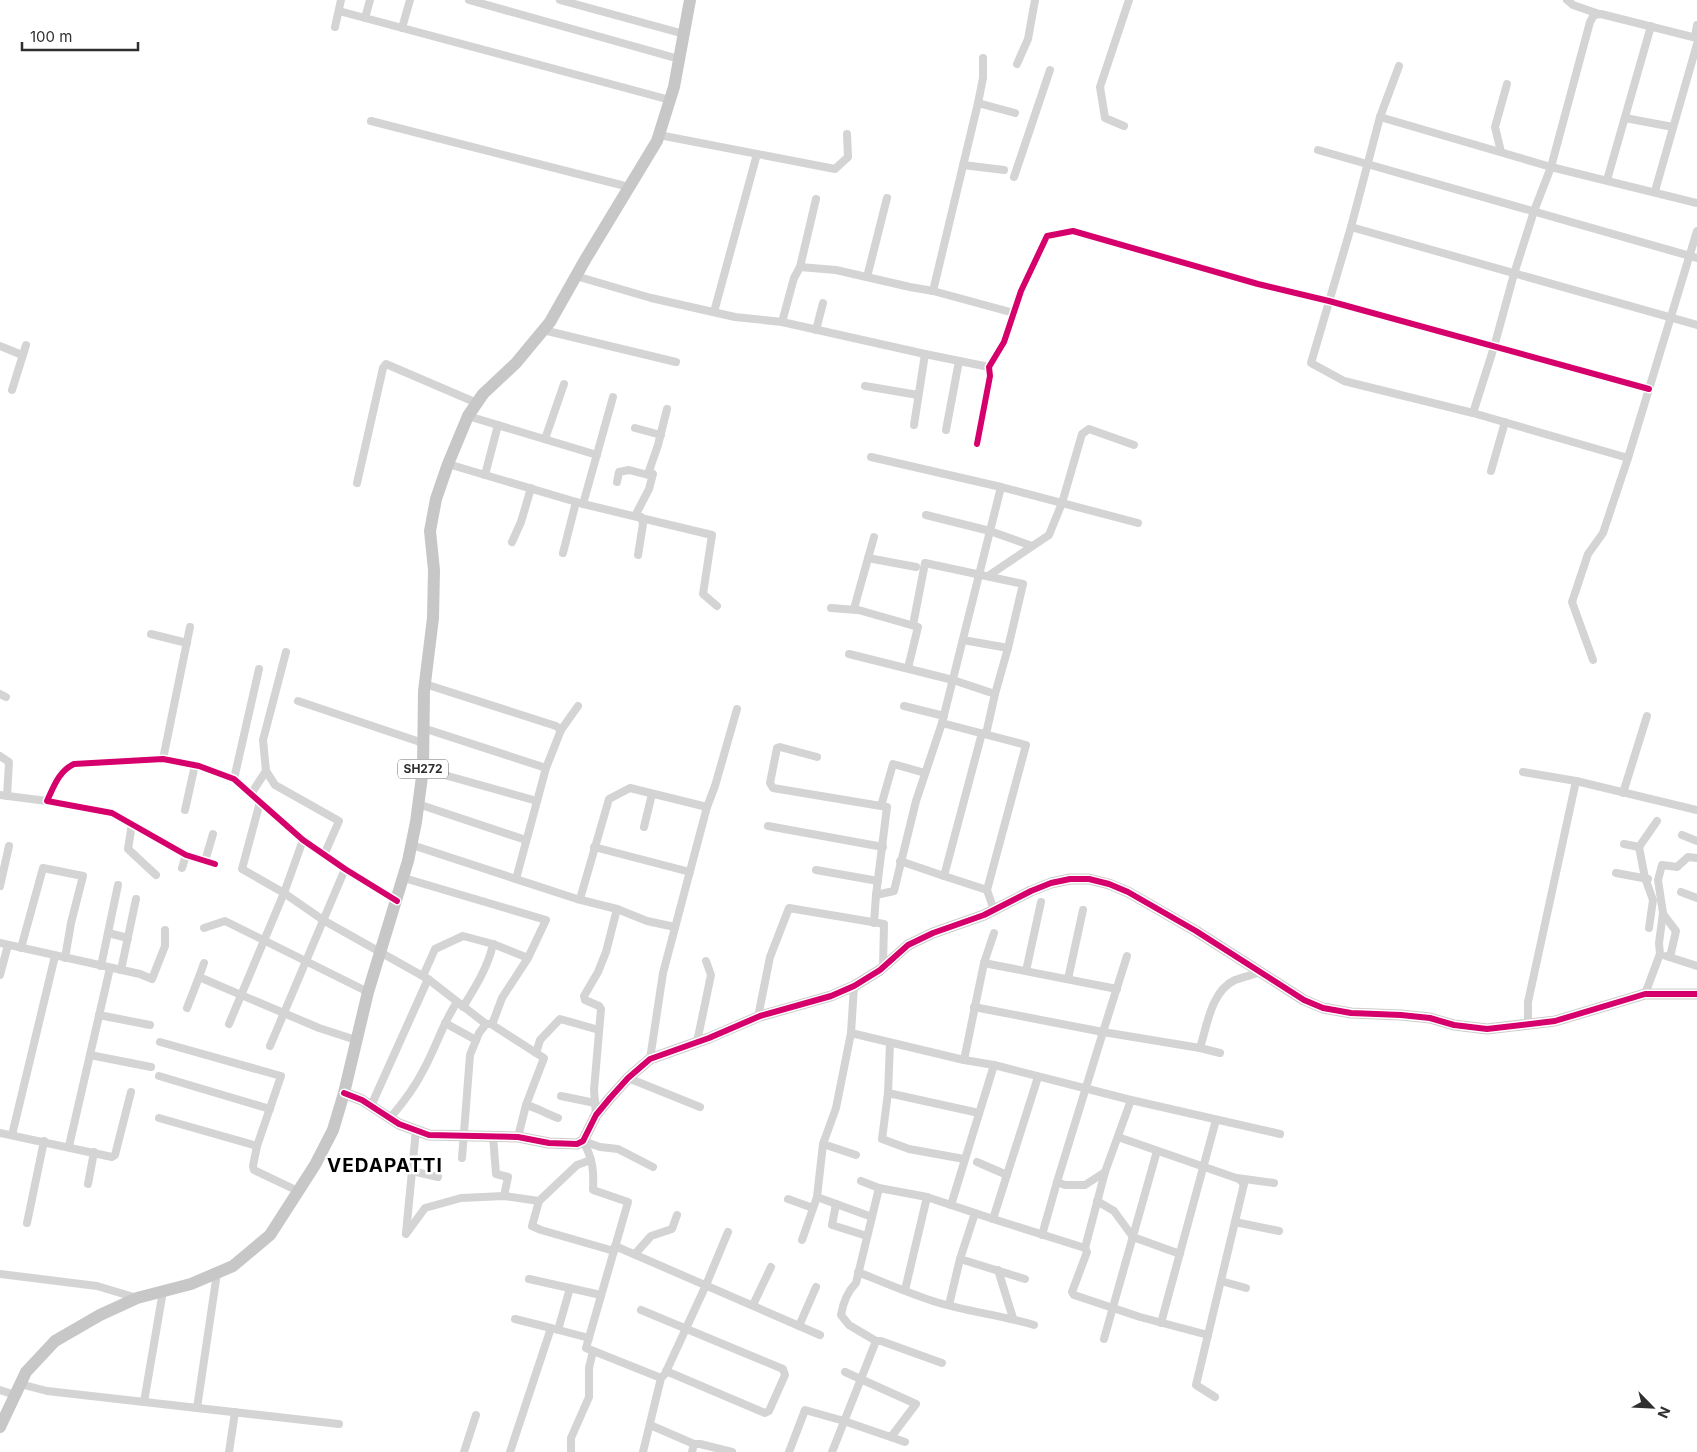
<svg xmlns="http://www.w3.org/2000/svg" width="1697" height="1452" viewBox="0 0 1697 1452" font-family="Inter,sans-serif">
  <rect width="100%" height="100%" fill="#fff"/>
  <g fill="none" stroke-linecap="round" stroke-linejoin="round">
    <g stroke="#d4d4d4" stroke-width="8">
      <polyline points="469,0 679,59"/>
      <polyline points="560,0 684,34"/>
      <polyline points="1567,0 1573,5 1599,14"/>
      <polyline points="339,11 670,100"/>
      <polyline points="365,18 370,0"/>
      <polyline points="335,27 341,0"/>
      <polyline points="402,28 410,0"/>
      <polyline points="1695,37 1697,25"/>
      <polyline points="1017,64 1028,39 1035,0"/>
      <polyline points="1399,66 1380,117 1351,227 1311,363 1344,381 1473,413 1628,458"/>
      <polyline points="978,103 1015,113"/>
      <polyline points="1380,117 1551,167 1697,203"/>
      <polyline points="1625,118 1673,127"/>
      <polyline points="371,121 629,187"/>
      <polyline points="1124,126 1105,118 1100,87 1129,0"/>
      <polyline points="659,135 835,169 848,157 847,134"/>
      <polyline points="1318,150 1697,258"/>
      <polyline points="1501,152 1495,127 1507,84"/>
      <polyline points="963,165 1004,170"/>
      <polyline points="1014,177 1050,70"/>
      <polyline points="1607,180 1651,26"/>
      <polyline points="1655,191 1697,44"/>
      <polyline points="1351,227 1697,325"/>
      <polyline points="800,267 816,199"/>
      <polyline points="576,276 651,298 735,317 782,322 925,354"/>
      <polyline points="867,277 887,198"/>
      <polyline points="933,291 978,103 983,78 983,58"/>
      <polyline points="714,312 757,154"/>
      <polyline points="782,322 794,278 800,267 836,270 910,287 933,291 1014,313"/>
      <polyline points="543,330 676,362"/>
      <polyline points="816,330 823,303"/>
      <polyline points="0,346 22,355"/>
      <polyline points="865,386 918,395"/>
      <polyline points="12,390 26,345"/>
      <polyline points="1473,413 1494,347 1514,274 1534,211 1551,167 1590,22 1594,15 1601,14 1697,38"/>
      <polyline points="468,416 597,455"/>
      <polyline points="914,425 925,354 989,367"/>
      <polyline points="635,428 661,435"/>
      <polyline points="946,430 959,361"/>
      <polyline points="545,439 564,384"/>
      <polyline points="977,444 990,376 989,367 1004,342 1021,291 1047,236 1073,231 1258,284 1329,301 1649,389"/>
      <polyline points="871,457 1001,487"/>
      <polyline points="448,464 583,504 712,535 703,594 717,606"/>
      <polyline points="1491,471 1505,422"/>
      <polyline points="485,475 498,425"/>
      <polyline points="617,482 619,472 629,470 652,476"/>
      <polyline points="357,483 383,368 386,364 477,403"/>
      <polyline points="583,504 613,397"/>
      <polyline points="926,515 990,531 1032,546"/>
      <polyline points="635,516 649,489 653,474 649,471 658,445 667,409"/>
      <polyline points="874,537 855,605 855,609 918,627 908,668"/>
      <polyline points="512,542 521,522 531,488"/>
      <polyline points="563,553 576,502"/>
      <polyline points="638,555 643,524 641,517"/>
      <polyline points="868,558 916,567"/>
      <polyline points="988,576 1049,535 1062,503 1082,434 1089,429 1134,445"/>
      <polyline points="831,608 857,610"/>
      <polyline points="913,625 925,563 1023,584 1008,648 995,694 986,734"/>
      <polyline points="151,634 187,643"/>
      <polyline points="963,640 1008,648"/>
      <polyline points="286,652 263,740 266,771 275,785 339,821 324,855"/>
      <polyline points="849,654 953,680 995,694"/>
      <polyline points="1593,660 1572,602 1588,554 1603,533 1628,458 1697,231"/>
      <polyline points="425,684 556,726 561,730 546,768 516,879"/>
      <polyline points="0,694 6,697"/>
      <polyline points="298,701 423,743"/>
      <polyline points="904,706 944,716"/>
      <polyline points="942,723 1026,745 987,890 944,876 982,733"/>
      <polyline points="423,728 546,768"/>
      <polyline points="561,730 578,706"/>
      <polyline points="0,756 9,762 7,796"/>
      <polyline points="817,757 780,747 777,748 770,783 773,788 887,807 876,895 874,923"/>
      <polyline points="163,759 190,627"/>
      <polyline points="423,769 537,801"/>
      <polyline points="1523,772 1576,781 1697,810"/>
      <polyline points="234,779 259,669"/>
      <polyline points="1623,793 1647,716"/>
      <polyline points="251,794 266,771"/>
      <polyline points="0,795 47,801"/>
      <polyline points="260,802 242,869 284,893 323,920 428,979 486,1024"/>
      <polyline points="418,804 526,840"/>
      <polyline points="881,806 893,764 925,773"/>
      <polyline points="185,810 195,765"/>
      <polyline points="132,824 128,849 156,875"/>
      <polyline points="768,826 883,847"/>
      <polyline points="644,827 652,794"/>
      <polyline points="1682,835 1697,841"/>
      <polyline points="1624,844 1639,847 1657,821"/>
      <polyline points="412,845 577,899 617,909 647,921 675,927"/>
      <polyline points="594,847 690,872"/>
      <polyline points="1639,847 1645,878 1653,900 1649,928"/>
      <polyline points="205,861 213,834"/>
      <polyline points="900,861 944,876"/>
      <path d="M215,864L186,855L112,813L47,801C54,786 59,771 74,764L163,759L199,766L234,779L303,840L345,869L397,901"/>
      <polyline points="182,868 186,855"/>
      <polyline points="816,870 878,881"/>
      <polyline points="1616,873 1648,879"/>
      <polyline points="404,878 546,920 528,958 502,998 493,1022 491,1024 486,1024 479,1033 470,1055 462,1158"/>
      <polyline points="0,886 9,846"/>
      <polyline points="987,890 994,910"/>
      <polyline points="1681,892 1697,898"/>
      <polyline points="876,895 894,891 916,801 942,723 1001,487 1138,523"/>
      <polyline points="580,899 609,799 630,788 707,807"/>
      <polyline points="1663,914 1676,931 1670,957"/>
      <polyline points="204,928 225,921 368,992"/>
      <polyline points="108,933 128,938"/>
      <polyline points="0,943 140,974 152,979 165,946 165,930"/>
      <polyline points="21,948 43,868 83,876 71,923 65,958"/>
      <polyline points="1666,956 1697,966"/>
      <polyline points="984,963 1117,989"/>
      <polyline points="101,966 118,885"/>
      <polyline points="121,970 136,899"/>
      <polyline points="1026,971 1041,902"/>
      <polyline points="0,975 8,945"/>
      <polyline points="423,976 435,949 463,936 493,944 528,958"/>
      <polyline points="199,977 204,963"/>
      <polyline points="1068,979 1083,910"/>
      <polyline points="1645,994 1660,954 1659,943 1663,913 1658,880 1662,865 1677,867 1688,857 1697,858"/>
      <path d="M463,1007C476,986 488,967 493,944"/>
      <polyline points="974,1007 1103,1032 1127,956"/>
      <polyline points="187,1008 199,977 319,1028 356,1040"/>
      <polyline points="99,1015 150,1025"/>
      <polyline points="758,1017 770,957 789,908 884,924 883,967"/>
      <polyline points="445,1023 476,1040"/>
      <polyline points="229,1024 284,893 303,840"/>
      <polyline points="491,1024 544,1058 526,1105 518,1137"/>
      <polyline points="1528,1024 1528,1002 1576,781"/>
      <polyline points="851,1033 964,1060 994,1065 1131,1100 1280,1134"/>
      <polyline points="160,1042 281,1076 257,1146 253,1166 254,1170 298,1191"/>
      <polyline points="697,1042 711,975 706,961"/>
      <polyline points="890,1043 888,1093 882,1139 909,1149 964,1159"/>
      <polyline points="270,1046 345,869"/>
      <polyline points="536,1053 540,1040 560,1019 599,1030"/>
      <path d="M1220,1053L1200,1048C1207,1026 1211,991 1235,980C1243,977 1252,975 1261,972"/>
      <polyline points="90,1055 151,1067"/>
      <polyline points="650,1059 663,973 707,807 715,786 737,709"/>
      <polyline points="964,1060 984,963 994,933"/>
      <polyline points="994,1065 951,1205 993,1219 1038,1077"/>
      <polyline points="159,1076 270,1109"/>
      <polyline points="628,1078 700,1107"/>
      <polyline points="888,1093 979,1113"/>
      <polyline points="561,1096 595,1103"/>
      <path d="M526,1105C538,1108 546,1114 558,1118"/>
      <polyline points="371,1106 428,979"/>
      <polyline points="596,1115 594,1090 601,1009 599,1006 585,1000 584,996 598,972 606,952 617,909"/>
      <polyline points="159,1118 257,1146"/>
      <path d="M390,1118C403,1103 415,1087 424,1069C436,1047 443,1023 457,1002"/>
      <polyline points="0,1133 112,1157 115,1155 131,1092"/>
      <polyline points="12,1135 55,956"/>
      <polyline points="493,1136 496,1174 508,1177 504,1196"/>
      <polyline points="1118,1137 1239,1179 1244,1184 1196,1385 1215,1397"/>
      <path d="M583,1141C593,1159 594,1171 593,1190L628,1202L586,1348L661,1378"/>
      <polyline points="583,1141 600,1147 618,1149 653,1167"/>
      <polyline points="823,1144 856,1155"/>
      <polyline points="69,1146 110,968"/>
      <polyline points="977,1162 1007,1175"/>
      <polyline points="412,1171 438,1177"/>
      <polyline points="1237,1178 1274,1183"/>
      <polyline points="861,1181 879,1188"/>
      <polyline points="1057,1182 1065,1185 1085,1185 1105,1172 1131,1100"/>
      <polyline points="88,1184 94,1152"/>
      <polyline points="817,1197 872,1217"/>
      <polyline points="788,1199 813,1208"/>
      <polyline points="539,1201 532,1226 541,1230 614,1251"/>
      <polyline points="1097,1201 1114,1211 1133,1237 1180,1254"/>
      <polyline points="836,1204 832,1225 867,1236"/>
      <polyline points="993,1219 1085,1248 1087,1252 1072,1292 1074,1295 1140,1317 1208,1335"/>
      <polyline points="1235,1222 1279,1231"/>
      <polyline points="27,1223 44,1141"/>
      <polyline points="406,1233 416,1130"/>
      <polyline points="406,1234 425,1208 461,1198 504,1196 539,1201 577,1165 591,1160"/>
      <polyline points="1042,1235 1057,1182 1103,1032 1200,1048"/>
      <polyline points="802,1240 817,1197 823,1144 836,1108 851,1033 854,986"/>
      <polyline points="615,1246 820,1335"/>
      <polyline points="1085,1248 1105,1172"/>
      <polyline points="635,1254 651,1236 672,1229 677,1215"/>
      <polyline points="960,1259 1025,1279"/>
      <polyline points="998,1270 1013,1318"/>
      <path d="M858,1272C883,1282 908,1293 933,1301C967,1312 1001,1315 1034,1325"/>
      <polyline points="0,1274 97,1286 137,1298"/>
      <polyline points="529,1279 601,1295"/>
      <polyline points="1221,1281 1246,1288"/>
      <polyline points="905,1290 927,1197"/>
      <polyline points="753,1305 771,1267"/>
      <polyline points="949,1305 960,1259 975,1213"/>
      <polyline points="641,1310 783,1369 785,1375 769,1411 765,1413 666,1371"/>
      <polyline points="515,1319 551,1328"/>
      <polyline points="1161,1323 1216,1120"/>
      <polyline points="799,1326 816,1287"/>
      <polyline points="558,1330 570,1288"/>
      <polyline points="1104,1339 1157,1151"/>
      <path d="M942,1363L881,1341H876L849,1325L841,1315C843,1303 847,1292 856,1283L879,1188L927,1197L951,1205"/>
      <polyline points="845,1372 916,1404 891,1437"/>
      <polyline points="20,1384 47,1391 339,1424"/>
      <polyline points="0,1390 15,1395"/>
      <polyline points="144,1402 163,1291"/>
      <polyline points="197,1408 217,1273"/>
      <polyline points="650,1425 694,1444"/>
      <polyline points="229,1452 235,1412"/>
      <polyline points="464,1452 476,1415"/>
      <polyline points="510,1452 551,1328 589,1338"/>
      <polyline points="571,1452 571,1438 589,1397 589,1368 593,1351"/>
      <polyline points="643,1452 661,1378 665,1374 706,1285 728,1232"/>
      <polyline points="692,1452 694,1444 700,1444 732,1452"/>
      <polyline points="789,1452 805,1410 844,1421 905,1442"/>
      <polyline points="832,1452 876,1341"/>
    </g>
    <polyline stroke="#cdcdcd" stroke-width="11" points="344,1093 362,1100 399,1124 429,1135 518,1137 549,1143 577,1144 583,1141 596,1115 610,1098 628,1078 650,1059 709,1038 760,1016 831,996 854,986 880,970 908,945 933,933 984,915 1031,891 1051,883 1070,879 1089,879 1109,884 1128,892 1196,931 1304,1000 1323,1008 1351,1013 1401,1015 1430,1018 1454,1025 1487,1029 1555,1021 1645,994 1697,994"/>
    <polyline stroke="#c7c7c7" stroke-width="12" points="0,1427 26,1372 55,1341 100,1315 137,1298 191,1284 233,1266 270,1235 315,1165 333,1130 344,1093 368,992 408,861 416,822 423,769 424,691 433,618 434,570 430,531 436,499 448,464 468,416 483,394 516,363 550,322 585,260 657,141 674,87 690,0"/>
    <defs>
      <g id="cycleway">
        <polyline points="977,444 990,376 989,367 1004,342 1021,291 1047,236 1073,231 1258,284 1329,301 1649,389"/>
        <path d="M215,864L186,855L112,813L47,801C54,786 59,771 74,764L163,759L199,766L234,779L303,840L345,869L397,901"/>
        <polyline points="344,1093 362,1100 399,1124 429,1135 518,1137 549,1143 577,1144 583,1141 596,1115 610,1098 628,1078 650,1059 709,1038 760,1016 831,996 854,986 880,970 908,945 933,933 984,915 1031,891 1051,883 1070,879 1089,879 1109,884 1128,892 1196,931 1304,1000 1323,1008 1351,1013 1401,1015 1430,1018 1454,1025 1487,1029 1555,1021 1645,994 1697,994"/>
      </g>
    </defs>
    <use href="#cycleway" stroke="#fff" stroke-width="9"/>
    <use href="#cycleway" stroke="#d6006c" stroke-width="6"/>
  </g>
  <g text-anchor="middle" stroke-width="5" stroke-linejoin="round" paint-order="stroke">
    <rect fill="#fff" stroke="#6d6d6d" stroke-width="1" x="398" y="759.5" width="50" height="19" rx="4"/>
    <g font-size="12" font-weight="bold" fill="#2f2f2f">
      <text x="423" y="773">SH272</text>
    </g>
    <g font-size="19" font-weight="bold" letter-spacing="1" fill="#000" stroke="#fff">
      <text x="385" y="1172">VEDAPATTI</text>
    </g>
  </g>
  <g transform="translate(1652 1407) rotate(114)" stroke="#ffffff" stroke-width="4" paint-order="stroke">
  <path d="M0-4L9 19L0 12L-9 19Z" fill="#2f2f2f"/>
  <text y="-8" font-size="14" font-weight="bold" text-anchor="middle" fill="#2f2f2f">N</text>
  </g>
  <path d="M22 42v8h116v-8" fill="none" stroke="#2f2f2f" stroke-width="2.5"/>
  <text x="30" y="42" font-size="15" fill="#2f2f2f" stroke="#ffffff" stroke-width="4" paint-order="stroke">100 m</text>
</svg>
